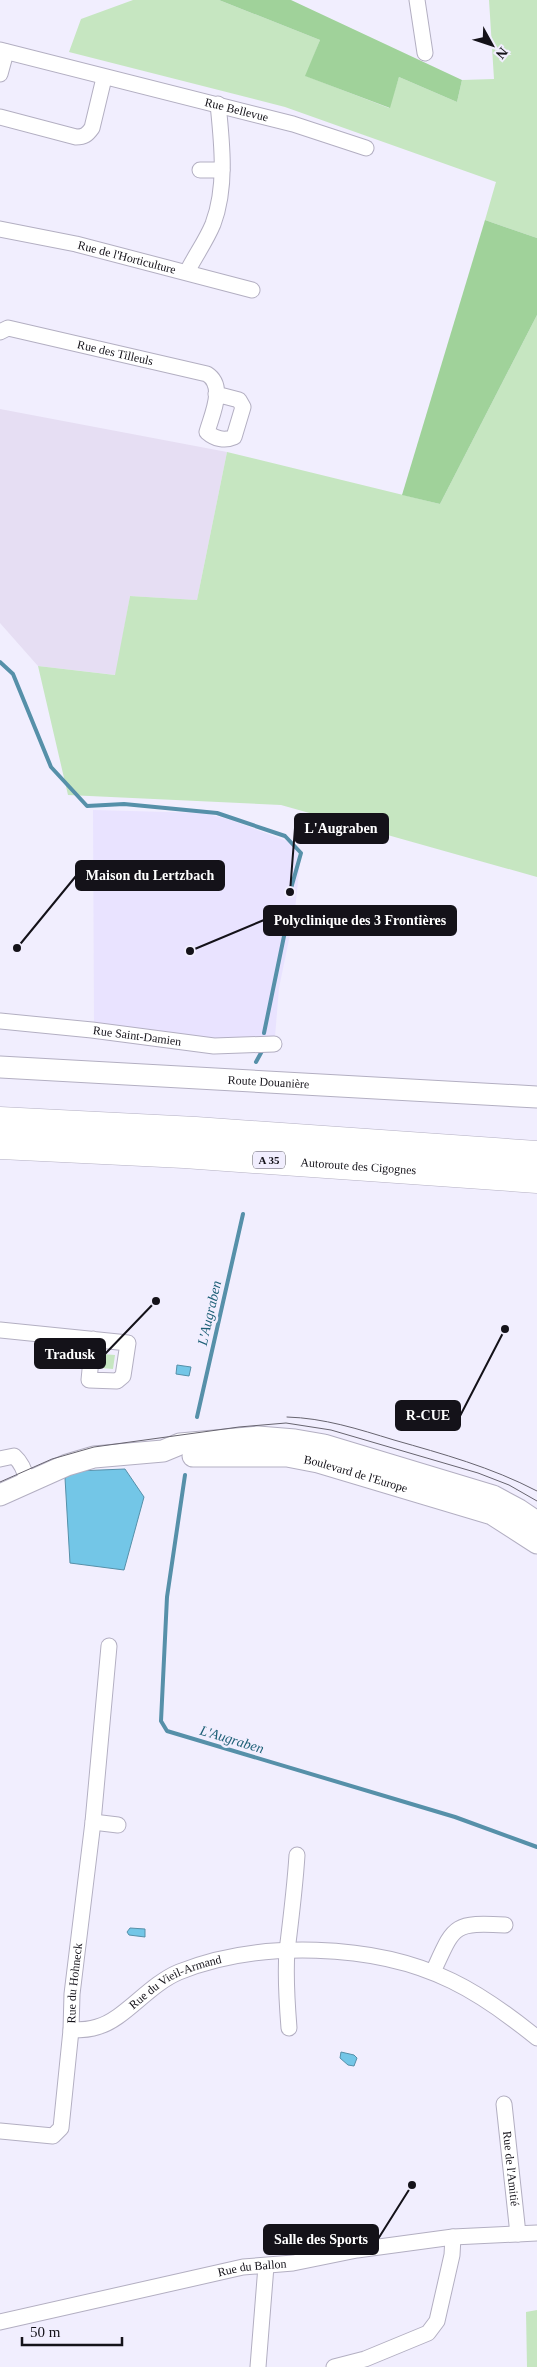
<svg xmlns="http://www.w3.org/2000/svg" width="537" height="2367" viewBox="0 0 537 2367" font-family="'Times New Roman',serif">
  <rect width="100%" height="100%" fill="#f1eefe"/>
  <polygon fill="#e6def3" points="0,409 227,452 197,600 130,596 116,675 38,666 0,623"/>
  <polygon fill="#e9e3ff" points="93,810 204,813 231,820 295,844 300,862 295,910 279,988 275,1037 202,1041 94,1023"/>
  <g fill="#c6e6c1">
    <polygon points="133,0 219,0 320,40 306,76 389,108 399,77 457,102 462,80 494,79 489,0 537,0 537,238 485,220 496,182 285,107 69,52 81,19"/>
    <polygon points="537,315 537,877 281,805 68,795 38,666 115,675 130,596 197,600 227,452 440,504"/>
    <polygon points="102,1354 115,1355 113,1369 101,1368"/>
    <polygon points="537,2310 537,2367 527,2367 526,2312"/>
  </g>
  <g fill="#a0d29a">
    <polygon points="219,0 291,0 462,80 457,102 399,77 390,108 305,76 320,40"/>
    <polygon points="485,220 537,238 537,315 440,504 402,495"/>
  </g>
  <g fill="#73c6e7" stroke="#5690a9">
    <polygon points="177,1365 191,1367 189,1376 176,1374"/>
    <polygon points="125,1469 144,1497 124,1570 70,1563 65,1478 76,1471"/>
    <polygon points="130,1928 145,1929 145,1937 129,1935 127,1932"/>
    <polygon points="341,2052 354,2055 357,2058 354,2066 348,2065 340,2058"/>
  </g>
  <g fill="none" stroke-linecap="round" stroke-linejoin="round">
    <g stroke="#5690a9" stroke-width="4">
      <polyline points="0,662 13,674 51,767 87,806 124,804 217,813 285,836 301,853 290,892"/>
      <polyline points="264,1033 289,912"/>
      <polyline points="256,1062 262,1051"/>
      <polyline points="197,1417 243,1214"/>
      <polyline points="185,1475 167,1597 161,1721 167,1731 455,1817 537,1847"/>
    </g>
    <defs>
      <g id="street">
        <polyline points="417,0 425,53"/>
        <path id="s1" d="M0,50L293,124L366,148"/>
        <polyline points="0,74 6,52"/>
        <path d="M0,117L76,137C84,137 87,135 92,128L104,78"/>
        <polyline points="200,170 222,170"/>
        <path id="s2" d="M0,229L76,244L252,290"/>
        <path d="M187,272C195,256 206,241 213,224C227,187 222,143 218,104"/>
        <path id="s3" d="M0,332L8,328L207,374C226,386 212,414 207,432C215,439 225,441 234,437L243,407L239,400L216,394"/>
        <path id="s4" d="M0,1021L92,1030L214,1046L274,1044"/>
        <polyline points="0,1330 128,1343 123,1376 117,1381 89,1380 93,1339"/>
        <path d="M0,1459L14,1456C22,1463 25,1471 27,1481"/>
        <polyline points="93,1822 118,1825"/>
        <path d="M433,1972C454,1926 452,1922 505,1925"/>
        <path d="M289,2028C287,2003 285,1977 287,1951C291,1919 295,1887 297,1855"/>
        <path id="s5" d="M71,2030C80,2030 89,2030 97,2027C124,2020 148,1985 179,1972C258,1940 375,1943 452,1981C483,1996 510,2016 537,2038"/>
        <path id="s6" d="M504,2104L518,2234"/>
        <path id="s7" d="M0,2131L53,2136L61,2128L71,2030L72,1994L93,1822L109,1646"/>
        <path id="s8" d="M0,2322L243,2267L293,2263L357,2250L453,2237L537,2233"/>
        <polyline points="258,2367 266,2266"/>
        <polyline points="334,2367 365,2359 428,2333 437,2321 452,2255 453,2237"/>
      </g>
      <g id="secondary">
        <path id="s9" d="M0,1067L537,1097"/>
        <path id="s10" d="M193,1456H287L318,1462L492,1514L537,1543"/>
        <polyline points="0,1495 67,1465 94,1457 163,1451 180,1444 258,1437 295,1440 324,1445 493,1496 519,1510 537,1522"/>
      </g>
      <g id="highway">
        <polyline points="0,1121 196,1131 537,1155"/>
        <path id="s11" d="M0,1145L184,1154L537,1179"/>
      </g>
    </defs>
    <use href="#street" stroke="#b3afc2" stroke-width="17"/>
    <use href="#secondary" stroke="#b3afc2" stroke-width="23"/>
    <use href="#highway" stroke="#b3afc2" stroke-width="29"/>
    <use href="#street" stroke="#fff" stroke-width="15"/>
    <use href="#secondary" stroke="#fff" stroke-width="21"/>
    <use href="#highway" stroke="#fff" stroke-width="28"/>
    <g stroke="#67646f" stroke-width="1">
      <path d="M287,1417C324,1418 358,1429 394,1440C443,1454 491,1467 537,1491"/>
      <polyline points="0,1482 52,1459 94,1447 239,1427 286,1423 331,1430 478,1473 509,1485 537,1501"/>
    </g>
  </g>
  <g text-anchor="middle" stroke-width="5" stroke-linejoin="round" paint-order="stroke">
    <rect fill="#f1eefe" stroke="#56545e" stroke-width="1" x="253" y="1151.5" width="32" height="17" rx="4"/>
    <g font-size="11" font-weight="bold" fill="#141219">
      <text x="269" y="1164">A 35</text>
    </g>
    <g font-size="12" fill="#141219" stroke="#f1eefe">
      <text dy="4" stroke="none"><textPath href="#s1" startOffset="244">Rue Bellevue</textPath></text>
      <text dy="4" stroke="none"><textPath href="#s2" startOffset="130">Rue de l'Horticulture</textPath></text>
      <text dy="4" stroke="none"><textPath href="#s3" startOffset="119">Rue des Tilleuls</textPath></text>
      <text dy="4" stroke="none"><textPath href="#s4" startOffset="138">Rue Saint-Damien</textPath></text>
      <text dy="4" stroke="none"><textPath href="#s9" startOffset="269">Route Douanière</textPath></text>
      <text dy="4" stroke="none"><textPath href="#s11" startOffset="359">Autoroute des Cigognes</textPath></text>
      <text dy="4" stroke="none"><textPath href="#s10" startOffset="165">Boulevard de l'Europe</textPath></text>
      <text dy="4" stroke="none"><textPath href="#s7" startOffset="210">Rue du Hohneck</textPath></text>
      <text dy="4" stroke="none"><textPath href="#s5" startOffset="118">Rue du Vieil-Armand</textPath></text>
      <text dy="4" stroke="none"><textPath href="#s6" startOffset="65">Rue de l'Amitié</textPath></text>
      <text dy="4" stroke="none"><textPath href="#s8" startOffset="258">Rue du Ballon</textPath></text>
    </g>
    <g font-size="14" font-style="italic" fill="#1e6077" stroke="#f1eefe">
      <text transform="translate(209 1313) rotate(-77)" y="5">L'Augraben</text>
      <text transform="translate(232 1739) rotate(17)" y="5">L'Augraben</text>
    </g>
  </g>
  <path fill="none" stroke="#141219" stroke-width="2" d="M290 892L295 828M17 948L76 876M190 951L264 920M156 1301L105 1354M505 1329L460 1416M412 2185L378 2239"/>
  <g fill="#141219" stroke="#f1eefe" stroke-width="2">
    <circle cx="290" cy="892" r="5"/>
    <circle cx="17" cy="948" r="5"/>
    <circle cx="190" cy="951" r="5"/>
    <circle cx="156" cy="1301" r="5"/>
    <circle cx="505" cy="1329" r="5"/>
    <circle cx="412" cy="2185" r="5"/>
  </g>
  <g fill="#141219" stroke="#141219" stroke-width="2">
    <rect x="295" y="814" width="93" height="29" rx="5"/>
    <rect x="76" y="861" width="148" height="29" rx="5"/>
    <rect x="264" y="906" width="192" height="29" rx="5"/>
    <rect x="35" y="1339" width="70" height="29" rx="5"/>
    <rect x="396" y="1401" width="64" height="29" rx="5"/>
    <rect x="264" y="2225" width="114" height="29" rx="5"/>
  </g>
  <g font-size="14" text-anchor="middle" font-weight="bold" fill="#fff">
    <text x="341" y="833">L'Augraben</text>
    <text x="150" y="880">Maison du Lertzbach</text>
    <text x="360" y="925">Polyclinique des 3 Frontières</text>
    <text x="70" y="1359">Tradusk</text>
    <text x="428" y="1420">R-CUE</text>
    <text x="321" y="2244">Salle des Sports</text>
  </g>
  <g transform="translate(492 45) rotate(130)" stroke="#f1eefe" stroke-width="4" paint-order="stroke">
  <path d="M0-4L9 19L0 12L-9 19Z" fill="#141219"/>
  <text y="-8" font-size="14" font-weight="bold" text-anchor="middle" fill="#141219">N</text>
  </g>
  <path d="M22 2337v8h100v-8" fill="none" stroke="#141219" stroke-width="2.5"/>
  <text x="30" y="2337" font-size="15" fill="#141219" stroke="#f1eefe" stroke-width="4" paint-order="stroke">50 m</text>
</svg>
